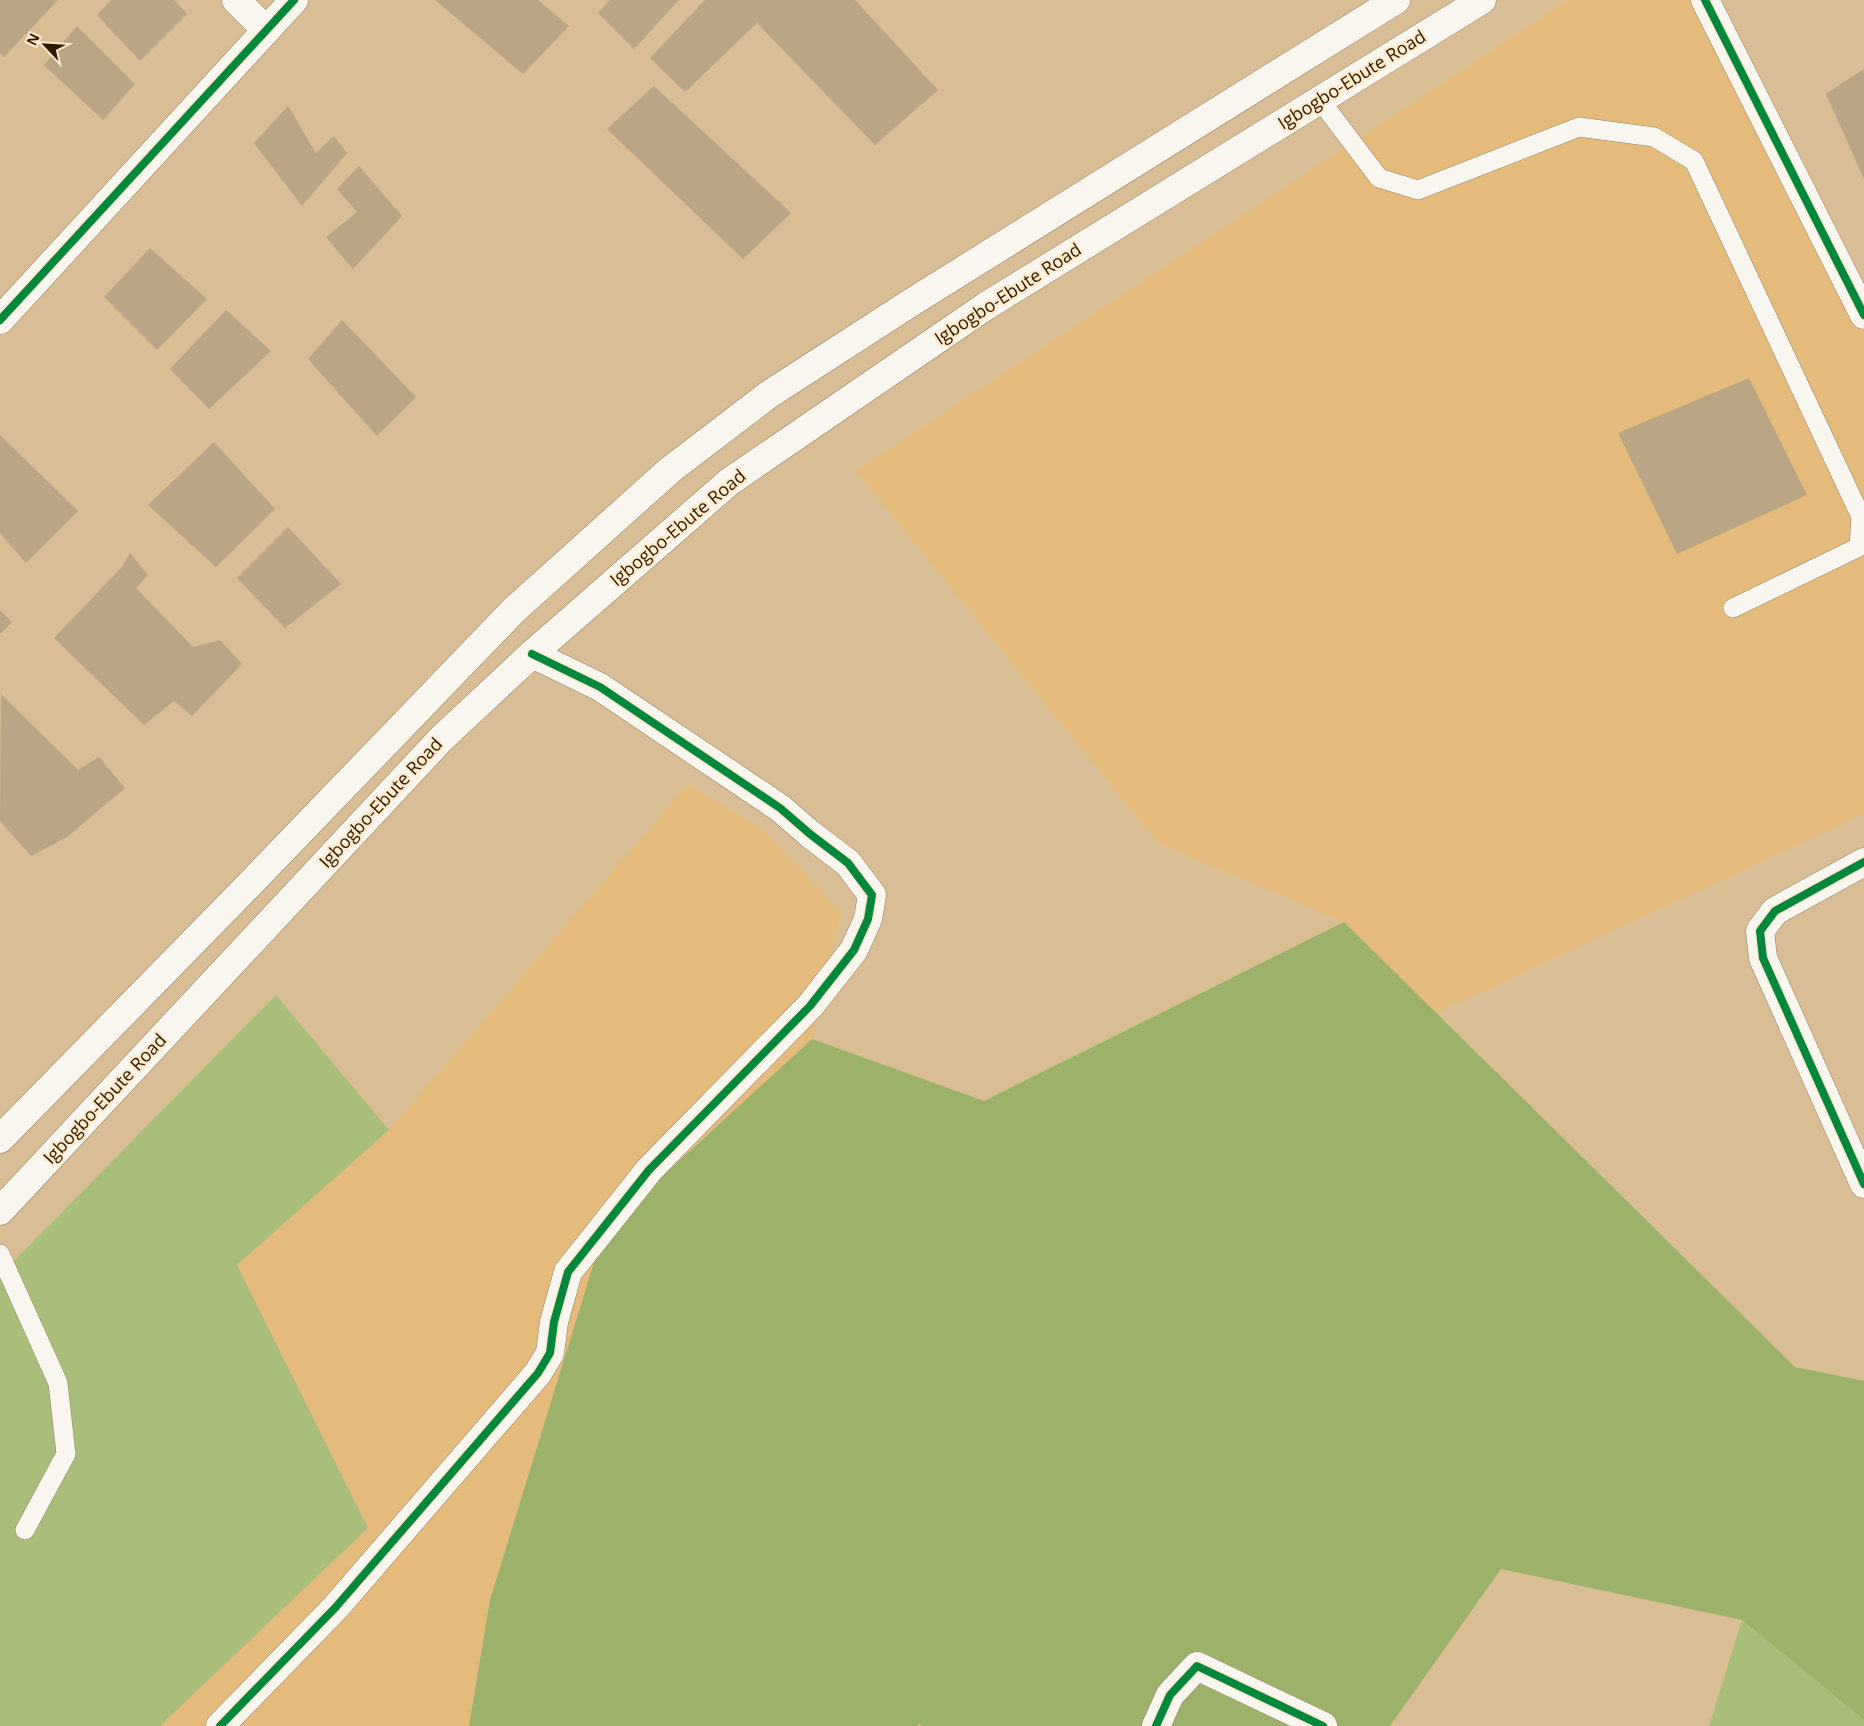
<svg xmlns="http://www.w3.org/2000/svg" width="1864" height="1726" viewBox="0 0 1864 1726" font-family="'Open Sans',sans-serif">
  <rect width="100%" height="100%" fill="#d8bd95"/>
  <g fill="#e5bb7c">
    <polygon points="1568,0 1695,0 1864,322 1864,814 1436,1013 1344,922 1158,843 856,471"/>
    <polygon points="688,784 763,830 841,912 812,1039 604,1230 490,1600 469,1726 160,1726 368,1528 237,1265 389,1130"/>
  </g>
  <g fill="#a9be7a">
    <polygon points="276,995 389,1130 237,1265 368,1528 160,1726 0,1726 0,1275"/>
    <polygon points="1742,1620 1864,1720 1864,1726 1709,1726"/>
  </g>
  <polygon fill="#9cb26b" points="1344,922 1795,1367 1864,1381 1864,1720 1742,1620 1501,1569 1390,1726 923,1726 919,1724 918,1726 469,1726 490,1600 604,1230 812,1039 984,1101"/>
  <g fill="#baa584">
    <polygon points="0,0 58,0 4,57 0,53"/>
    <polygon points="111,0 174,0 187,14 140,61 97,15"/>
    <polygon points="435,0 538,0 569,26 523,74"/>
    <polygon points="610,0 679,0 634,49 598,13"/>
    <polygon points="705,0 855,0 938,90 875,145 757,23 685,92 650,58"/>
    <polygon points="77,26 135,84 103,120 44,65"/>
    <polygon points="1864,69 1864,179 1826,94"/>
    <polygon points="654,86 791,213 743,259 607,129"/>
    <polygon points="288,106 316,153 334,136 347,153 302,206 254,143"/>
    <polygon points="359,166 402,216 353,269 326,237 357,212 337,189"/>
    <polygon points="150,248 207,299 157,350 104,297"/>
    <polygon points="226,310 271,351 209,409 170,369"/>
    <polygon points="342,320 416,397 377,436 308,359"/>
    <polygon points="1749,378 1807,495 1677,554 1618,433"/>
    <polygon points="0,435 78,511 26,563 0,533"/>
    <polygon points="214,442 275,509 216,567 148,505"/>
    <polygon points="288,527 341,584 285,628 237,578"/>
    <polygon points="130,553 148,575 136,588 193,647 220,640 242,664 192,716 174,701 144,725 54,638 121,568"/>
    <polygon points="0,610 12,622 0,634"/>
    <polygon points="1,694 78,770 99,757 125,788 67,837 31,856 0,821"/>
  </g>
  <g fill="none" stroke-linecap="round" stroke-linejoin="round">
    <defs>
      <g id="lane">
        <polyline points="1320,100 1379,178 1418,190 1579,127 1654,137 1694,161 1861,517 1859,547 1733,608"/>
        <polyline points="0,1254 58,1383 66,1454 25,1530"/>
      </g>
      <g id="street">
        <polyline points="236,0 266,30"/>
        <polyline points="1705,0 1864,315"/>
        <polyline points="0,320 294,0"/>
        <polyline points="1864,862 1775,911 1760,931 1763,958 1864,1184"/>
        <polyline points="220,1726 335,1608 538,1373 550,1353 554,1322 568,1272 649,1170 810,1006 854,950 868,919 872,895 848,863 810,834 780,808 600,687 532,654"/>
        <polyline points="1156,1726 1170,1695 1197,1666 1323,1726"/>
      </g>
      <g id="secondary">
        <polyline points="0,1139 245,889 515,609 670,470 768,395 912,302 1396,0"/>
        <polyline points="0,1211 441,739 532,654 729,482 986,306 1482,0"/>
      </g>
    </defs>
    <use href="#lane" stroke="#948265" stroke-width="20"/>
    <use href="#street" stroke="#948265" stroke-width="29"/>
    <use href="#secondary" stroke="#948265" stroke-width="29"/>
    <use href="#lane" stroke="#f9f5ef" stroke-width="19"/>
    <use href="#street" stroke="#f9f5ef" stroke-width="28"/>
    <use href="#secondary" stroke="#f9f5ef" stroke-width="28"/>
    <defs>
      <g id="cycleway">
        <polyline points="1705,0 1864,315"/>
        <polyline points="0,320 294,0"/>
        <polyline points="1864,862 1775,911 1760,931 1763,958 1864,1184"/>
        <polyline points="220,1726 335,1608 538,1373 550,1353 554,1322 568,1272 649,1170 810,1006 854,950 868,919 872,895 848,863 810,834 780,808 600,687 532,654"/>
        <polyline points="1156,1726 1170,1695 1197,1666 1323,1726"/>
      </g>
    </defs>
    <use href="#cycleway" stroke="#fee9cd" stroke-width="11"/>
    <use href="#cycleway" stroke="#00873e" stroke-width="8"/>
  </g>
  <g text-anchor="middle" stroke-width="4.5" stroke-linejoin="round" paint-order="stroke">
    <g font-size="18" fill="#2d1b00" stroke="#fee9cd">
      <text transform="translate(1352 80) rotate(-32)" y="6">Igbogbo-Ebute Road</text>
      <text transform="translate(1008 294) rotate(-33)" y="6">Igbogbo-Ebute Road</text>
      <text transform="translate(678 528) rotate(-40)" y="6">Igbogbo-Ebute Road</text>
      <text transform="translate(381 803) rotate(-47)" y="6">Igbogbo-Ebute Road</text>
      <text transform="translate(105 1099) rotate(-47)" y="6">Igbogbo-Ebute Road</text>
    </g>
  </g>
  <g transform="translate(45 45) rotate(295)" stroke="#fee9cd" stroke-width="4" paint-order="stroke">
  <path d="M0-4L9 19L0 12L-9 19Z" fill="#2d1b00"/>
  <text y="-8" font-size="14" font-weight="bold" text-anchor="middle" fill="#2d1b00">N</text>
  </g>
</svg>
